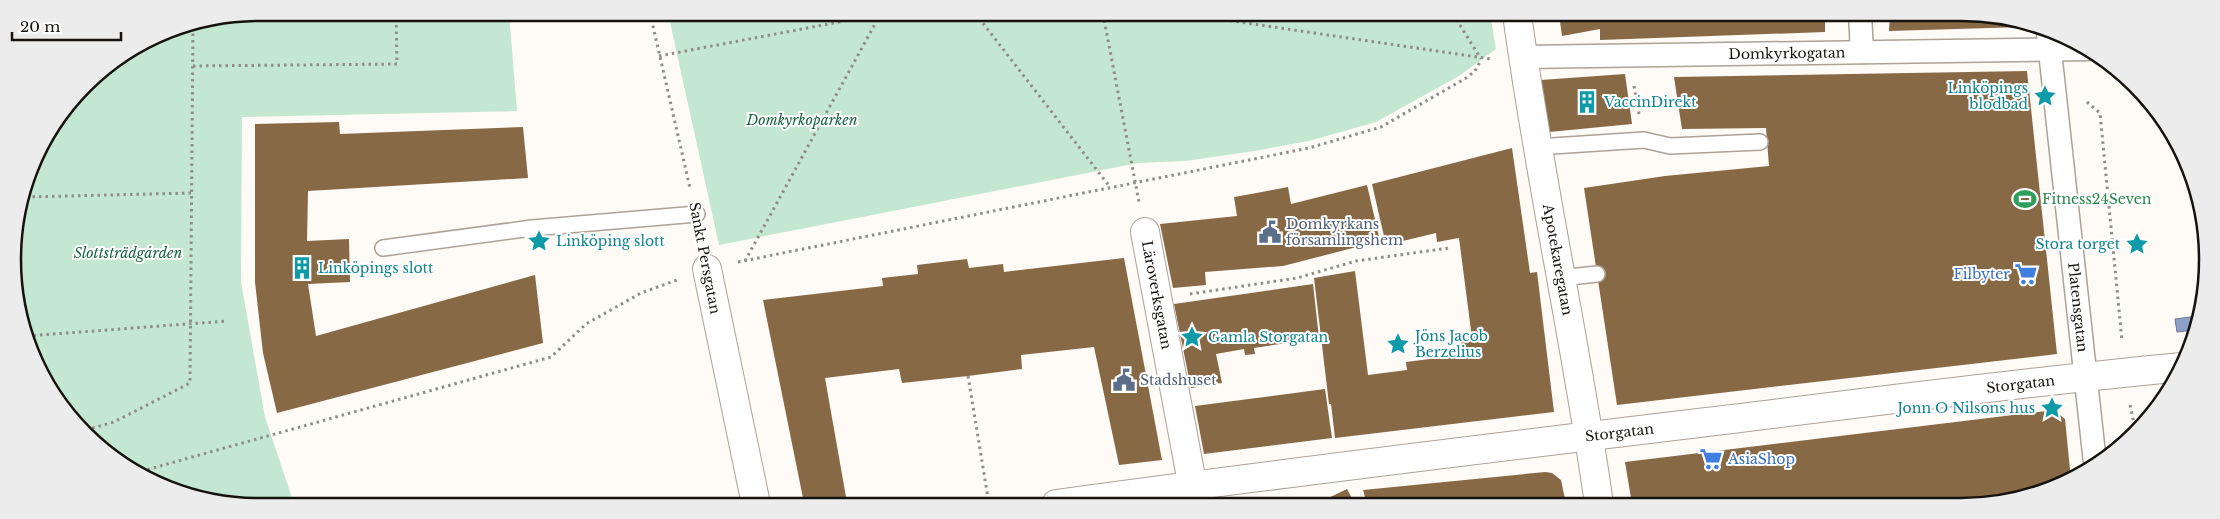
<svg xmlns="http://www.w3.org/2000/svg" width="2220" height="519" viewBox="0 0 2220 519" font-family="'Libre Baskerville',serif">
  <rect width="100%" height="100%" fill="#fefaf5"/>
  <g fill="#c3e7d1">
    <polygon points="260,13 509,13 517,111 242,117 241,282 265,417 294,504 227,504 136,473 64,410 21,324 13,243 38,150 96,74 165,31"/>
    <polygon points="668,13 1490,14 1496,49 1459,76 1376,122 1309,141 1254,151 1186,161 1138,163 719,245"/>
  </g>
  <polygon fill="#8da0c8" stroke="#697690" points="2198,316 2194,330 2177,332 2175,319"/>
  <g fill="#876946">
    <polygon points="1559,14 1825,14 1825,32 1600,40 1600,29 1562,36"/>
    <polygon points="1890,15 1993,15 2023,25 2023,27 1889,31"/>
    <polygon points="2027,71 2057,354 1617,405 1584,188 1665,176 1769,166 1766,128 1682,129 1674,77"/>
    <polygon points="1625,74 1632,124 1549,132 1541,80"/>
    <polygon points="339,122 340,134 523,127 528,178 308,191 307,241 349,239 350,282 308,284 316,336 535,275 543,343 277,413 263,353 255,282 255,124"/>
    <polygon points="1512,148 1530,273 1537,272 1554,412 1335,438 1331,404 1329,404 1314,278 1355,271 1368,375 1407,370 1406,362 1462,355 1461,339 1472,338 1459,238 1437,242 1436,233 1386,245 1372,184"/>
    <polygon points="1367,185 1380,241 1283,266 1205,272 1206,285 1173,288 1160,224 1237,216 1234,197 1262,192 1288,187 1291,204"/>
    <polygon points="1124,258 1162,460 1119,465 1094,347 1021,355 1022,369 968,376 902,383 899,369 825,378 846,497 804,503 763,300 883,286 882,278 918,274 917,265 967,259 969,268 1003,264 1004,272"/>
    <polygon points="1313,284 1319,338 1254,348 1255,354 1245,355 1244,349 1216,354 1222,383 1191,388 1174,304"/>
    <polygon points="1325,389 1332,438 1204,454 1195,406"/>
    <polygon points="2054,410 2065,419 2071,480 1992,504 1632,504 1625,462"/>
    <polygon points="1545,472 1552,473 1561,480 1566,504 1367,504 1363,490"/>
    <polygon points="1347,489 1355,504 1316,504"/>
  </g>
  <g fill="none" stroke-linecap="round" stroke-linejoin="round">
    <defs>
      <g id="service">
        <polyline points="1537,147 1644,140 1670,146 1760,142"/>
        <polyline points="383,248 532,228 697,214"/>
        <polyline points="1560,278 1597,274"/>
      </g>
      <g id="pedestrian">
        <polyline points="1860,14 1862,52"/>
        <path id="s1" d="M2048,33L2095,463"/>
        <path id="s2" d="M1523,57L2088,49"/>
      </g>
      <g id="minor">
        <path id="s3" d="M1517,14C1539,178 1576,340 1599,504"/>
        <path id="s4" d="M1145,232L1196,504"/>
        <polyline points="707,269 756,504"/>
      </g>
      <g id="tertiary">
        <path id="s5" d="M1056,504C1273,474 1490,448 1707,422C1865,403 2024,382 2182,367"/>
      </g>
    </defs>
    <use href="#service" stroke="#aca297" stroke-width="18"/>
    <use href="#pedestrian" stroke="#aca297" stroke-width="25"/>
    <use href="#minor" stroke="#aca297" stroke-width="30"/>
    <use href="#tertiary" stroke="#aca297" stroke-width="30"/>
    <g stroke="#908c88" stroke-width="3" stroke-dasharray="2.5 4" stroke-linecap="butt">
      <polyline points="650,13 690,188"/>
      <polyline points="975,13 1110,187"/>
      <polyline points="1103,14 1139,202"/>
      <polyline points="1185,14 1491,59"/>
      <polyline points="1453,14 1481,59"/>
      <polyline points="659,56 887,13"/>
      <polyline points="193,66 397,64 396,13"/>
      <polyline points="1634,86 1639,114"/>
      <polyline points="2087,102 2100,113 2122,341"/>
      <polyline points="26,197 191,193"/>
      <polyline points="745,261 880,15"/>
      <polyline points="738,262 1309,148 1381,127 1466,78 1475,71 1481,60"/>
      <polyline points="1190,294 1297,278 1356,261 1449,248"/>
      <polyline points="27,336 227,321"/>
      <polyline points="968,376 989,504"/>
      <polyline points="2130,405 2136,433"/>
      <polyline points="86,430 114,422 190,383 193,26"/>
      <polyline points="135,473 551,357 586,324 641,293 677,280"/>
    </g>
    <use href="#service" stroke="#fff" stroke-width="15"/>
    <use href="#pedestrian" stroke="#fff" stroke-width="22"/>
    <use href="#minor" stroke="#fff" stroke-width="28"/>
    <use href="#tertiary" stroke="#fff" stroke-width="28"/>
  </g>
  <defs>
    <symbol id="sight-bare" viewBox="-9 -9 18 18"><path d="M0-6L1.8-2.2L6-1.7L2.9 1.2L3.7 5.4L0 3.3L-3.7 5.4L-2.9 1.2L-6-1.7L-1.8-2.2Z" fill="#0f9aa8" stroke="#fff" stroke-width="2.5" paint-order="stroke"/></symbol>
    <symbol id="building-bare" viewBox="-9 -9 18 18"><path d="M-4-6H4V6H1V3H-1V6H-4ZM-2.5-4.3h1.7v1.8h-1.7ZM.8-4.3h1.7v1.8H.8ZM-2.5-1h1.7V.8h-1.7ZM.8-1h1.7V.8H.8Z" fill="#0f9aa8" stroke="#fff" stroke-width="2.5" paint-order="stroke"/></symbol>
    <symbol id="stadium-bare" viewBox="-9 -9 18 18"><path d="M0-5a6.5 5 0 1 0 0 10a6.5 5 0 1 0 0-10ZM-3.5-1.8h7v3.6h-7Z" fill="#2e9e5b" stroke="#fff" stroke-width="2.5" paint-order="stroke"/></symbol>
    <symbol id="civic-bare" viewBox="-9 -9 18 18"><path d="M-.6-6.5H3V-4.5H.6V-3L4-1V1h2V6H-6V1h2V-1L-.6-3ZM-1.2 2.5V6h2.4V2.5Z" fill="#5c6f8a" stroke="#fff" stroke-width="2.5" paint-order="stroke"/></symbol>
    <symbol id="supermarket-bare" viewBox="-9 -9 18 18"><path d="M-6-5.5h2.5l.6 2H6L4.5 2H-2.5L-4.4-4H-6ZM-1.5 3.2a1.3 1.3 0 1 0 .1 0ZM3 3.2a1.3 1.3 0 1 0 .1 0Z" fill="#3f7fe0" stroke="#fff" stroke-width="2.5" paint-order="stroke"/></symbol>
  </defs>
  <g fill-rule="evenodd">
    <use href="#sight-bare" x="2029" y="80" width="32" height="32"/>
    <use href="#building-bare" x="1571" y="86" width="32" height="32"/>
    <use href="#stadium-bare" x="2009" y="183" width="32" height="32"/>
    <use href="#civic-bare" x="1254" y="216" width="32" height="32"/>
    <use href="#sight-bare" x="523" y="225" width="32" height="32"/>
    <use href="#sight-bare" x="2121" y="228" width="32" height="32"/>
    <use href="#building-bare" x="286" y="252" width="32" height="32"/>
    <use href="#supermarket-bare" x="2010" y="258" width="32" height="32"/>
    <use href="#sight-bare" x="1176" y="321" width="32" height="32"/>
    <use href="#sight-bare" x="1382" y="328" width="32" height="32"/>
    <use href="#civic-bare" x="1108" y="364" width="32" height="32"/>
    <use href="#sight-bare" x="2036" y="392" width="32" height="32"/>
    <use href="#supermarket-bare" x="1695" y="443" width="32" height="32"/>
  </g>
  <g text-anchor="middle" stroke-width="4" stroke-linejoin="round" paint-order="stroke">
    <g font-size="14" fill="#16130f" stroke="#fff">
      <text dy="5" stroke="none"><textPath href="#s2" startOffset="264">Domkyrkogatan</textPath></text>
      <text transform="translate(705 258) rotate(79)" y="5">Sankt Persgatan</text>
      <text dy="5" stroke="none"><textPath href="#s3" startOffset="249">Apotekaregatan</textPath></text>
      <text dy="5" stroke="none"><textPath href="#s4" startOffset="64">Läroverksgatan</textPath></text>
      <text dy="5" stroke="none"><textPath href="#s1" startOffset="276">Platensgatan</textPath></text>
      <text dy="5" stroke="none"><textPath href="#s5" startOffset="972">Storgatan</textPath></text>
      <text dy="5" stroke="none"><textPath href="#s5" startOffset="568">Storgatan</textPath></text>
    </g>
    <g font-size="14" fill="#0d838f" stroke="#fff" text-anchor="start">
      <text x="2028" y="93" text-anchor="end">Linköpings<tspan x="2028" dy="16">blodbad</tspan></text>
      <text x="1604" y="107">VaccinDirekt</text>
      <text x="556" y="246">Linköping slott</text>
      <text x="2120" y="249" text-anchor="end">Stora torget</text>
      <text x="318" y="273">Linköpings slott</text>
      <text x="1415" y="341">Jöns Jacob<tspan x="1415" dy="16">Berzelius</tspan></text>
      <text x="1208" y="342">Gamla Storgatan</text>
      <text x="2035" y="413" text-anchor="end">Jonn O Nilsons hus</text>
    </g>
    <g font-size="14" font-style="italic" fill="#196440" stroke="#fff">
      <text x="802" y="125">Domkyrkoparken</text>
      <text x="128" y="258">Slottsträdgården</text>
    </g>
    <g font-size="14" fill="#27864d" stroke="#fff" text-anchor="start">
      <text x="2042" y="204">Fitness24Seven</text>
    </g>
    <g font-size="14" fill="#4e5e75" stroke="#fff" text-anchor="start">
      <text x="1286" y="229">Domkyrkans<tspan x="1286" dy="16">församlingshem</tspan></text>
      <text x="1140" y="385">Stadshuset</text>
    </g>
    <g font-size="14" fill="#366cbe" stroke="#fff" text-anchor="end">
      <text x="2010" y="279">Filbyter</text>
      <text x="1728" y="464" text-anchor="start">AsiaShop</text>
    </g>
  </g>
  <path d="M0 0H2220V519H0ZM259 21H1961A238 238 0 0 1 2199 259V260A238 238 0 0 1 1961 498H259A238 238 0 0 1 21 260V259A238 238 0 0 1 259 21Z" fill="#ececec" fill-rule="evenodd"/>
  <path fill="none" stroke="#16130f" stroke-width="2.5" d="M259 21H1961A238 238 0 0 1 2199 259V260A238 238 0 0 1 1961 498H259A238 238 0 0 1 21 260V259A238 238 0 0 1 259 21Z"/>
  <path d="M12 32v8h109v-8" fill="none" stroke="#16130f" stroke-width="2.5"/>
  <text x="20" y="32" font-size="15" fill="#16130f" stroke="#ffffff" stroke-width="4" paint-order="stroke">20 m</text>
</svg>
